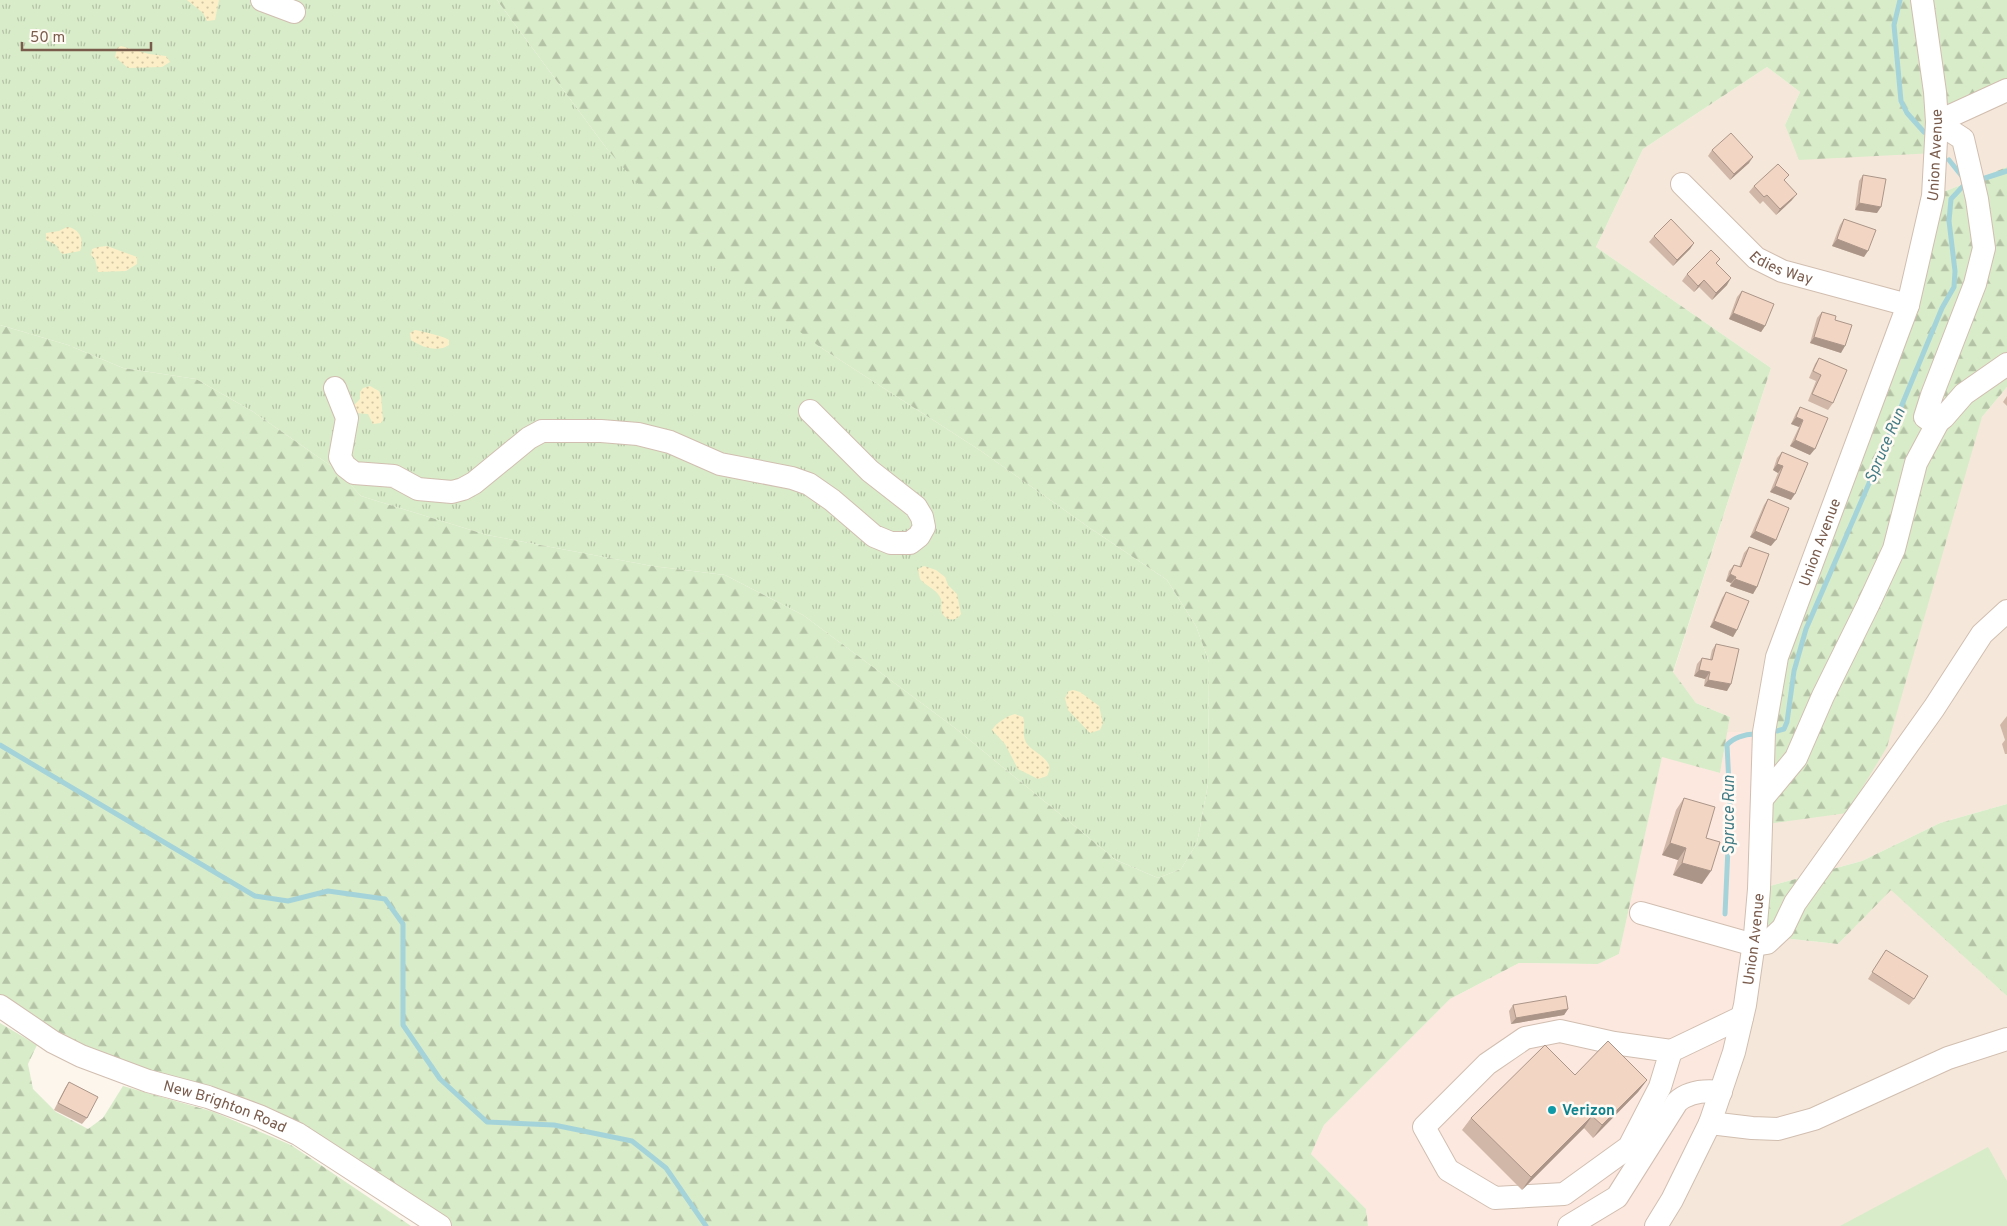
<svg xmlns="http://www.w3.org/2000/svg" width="2007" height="1226" viewBox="0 0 2007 1226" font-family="Overpass,sans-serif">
  <defs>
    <pattern id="grass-tufts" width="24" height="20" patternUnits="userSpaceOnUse" patternTransform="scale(1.25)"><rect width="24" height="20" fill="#d8ecc9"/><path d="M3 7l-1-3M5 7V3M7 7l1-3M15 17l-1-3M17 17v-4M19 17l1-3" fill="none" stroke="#b4c2a5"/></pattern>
    <pattern id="forest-firs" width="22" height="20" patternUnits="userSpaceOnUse" patternTransform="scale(1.25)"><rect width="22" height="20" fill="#d8ecc9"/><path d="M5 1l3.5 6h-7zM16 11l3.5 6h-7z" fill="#b4c2a5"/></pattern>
    <pattern id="sand-dots" width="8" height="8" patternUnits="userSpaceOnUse" patternTransform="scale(1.25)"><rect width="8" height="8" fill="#fcefc7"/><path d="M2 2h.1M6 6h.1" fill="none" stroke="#d1c5a4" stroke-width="1.8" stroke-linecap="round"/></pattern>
  </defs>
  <rect width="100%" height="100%" fill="#fdf6ec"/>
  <g fill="#f5e8da">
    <polygon points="1767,67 1800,92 1785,125 1937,122 2007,90 2007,167 1933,196 1764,732 1727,732 1730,717 1696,703 1673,673 1771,368 1596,247 1643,149"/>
    <polygon points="2007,387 2007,804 1940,823 1862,861 1759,889 1760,825 1982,417"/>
    <polygon points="1891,889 2007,996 2007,1226 1656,1226 1755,935 1838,944"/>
  </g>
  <polygon fill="#fde8e0" points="1727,732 1764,732 1734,1052 1656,1226 1368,1226 1366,1209 1311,1154 1324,1125 1450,999 1519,963 1598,964 1619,954 1662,756 1720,773"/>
  <polygon fill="url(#grass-tufts)" points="0,0 497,0 607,149 820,347 981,451 1087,526 1167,580 1196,626 1209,662 1208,784 1197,843 1181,869 1158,878 1116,860 955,728 803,615 725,575 652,566 487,535 361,496 337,470 252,411 196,379 123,368 68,345 0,325"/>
  <g fill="url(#forest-firs)">
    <polygon points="497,0 2007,0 2007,90 1937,122 1935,153 1799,160 1785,125 1800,92 1767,67 1643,149 1596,247 1771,368 1673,672 1696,703 1730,717 1720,773 1662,757 1619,954 1598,964 1519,963 1450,999 1324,1125 1311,1154 1366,1209 1368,1226 440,1226 298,1134 148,1081 0,1006 0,325 68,345 123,368 196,379 252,411 337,470 361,496 487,535 652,566 725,575 803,615 955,728 1116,860 1158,878 1181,869 1197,843 1208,784 1209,662 1196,626 1167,580 1087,526 981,451 820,347 706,261 607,149"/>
    <polygon points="2007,167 2007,387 1982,417 1887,747 1847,813 1760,825 1777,657 1908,305 1933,196"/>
    <polygon points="2007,804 2007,996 1891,890 1838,944 1755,935 1759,889 1862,861 1940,823"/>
    <polygon points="0,1023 37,1045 28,1064 33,1089 56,1112 88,1129 103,1118 123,1086 214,1112 291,1145 411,1226 0,1226"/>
  </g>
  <g fill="url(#sand-dots)">
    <polygon points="187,0 219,0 215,20 207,21 203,13"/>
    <polygon points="121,46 149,54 166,56 170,62 162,67 128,68 115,57 117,48"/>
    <path d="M67,227C79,228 85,240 80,251L64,254L61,253L56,245L46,240V233L59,231Z"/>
    <polygon points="107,246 137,257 137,264 126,271 98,272 95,259 91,255 92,249 98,247"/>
    <path d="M415,330C421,331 446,337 449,340V345C437,353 422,347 411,340L410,333Z"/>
    <polygon points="370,386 379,391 381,396 383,420 381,423 373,424 368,414 356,413 353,406 360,399 360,392 363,388"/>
    <path d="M924,566L936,570L945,577L948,585L957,594L961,614C957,621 947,622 942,613C940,608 943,602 940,597C936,589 926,586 920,579L918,569Z"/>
    <polygon points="1073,690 1080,692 1099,706 1103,723 1100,730 1090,733 1068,710 1065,698 1069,691"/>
    <path d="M1015,714L1023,717C1026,724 1022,733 1025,740C1029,753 1058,758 1047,776L1038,779L1018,769L1005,744L992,730C996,723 1007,716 1015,714Z"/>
  </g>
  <polygon fill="#d8ecc9" points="1988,1147 2007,1181 2007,1226 1840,1226"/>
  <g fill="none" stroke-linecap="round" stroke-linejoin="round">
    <g stroke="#a5d3da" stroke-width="5">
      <polyline points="1900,0 1894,25 1901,101 1907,113 1924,132"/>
      <polyline points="1979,180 2007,171"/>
      <polyline points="1777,731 1784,729 1787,722 1794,671 1806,629 1880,458 1942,308 1954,287 1955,271 1949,221 1951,199 1965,184 1965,180 1949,160"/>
      <polyline points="0,745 255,896 288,901 328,891 385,899 403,924 403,1025 440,1079 487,1122 554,1125 632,1141 666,1168 706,1226"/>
      <path d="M1725,914L1730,804L1727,745C1733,738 1745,734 1754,734"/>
    </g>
    <defs>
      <g id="minor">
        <polyline points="262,0 294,12"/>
        <polyline points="1937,122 1963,139 1977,199 1984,248 1975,284 1932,395 1925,417 1935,424 1944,417 1964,394 2007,364"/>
        <polyline points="1937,122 2007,90"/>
        <path id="s1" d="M1682,184L1756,258L1782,271L1908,305"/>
        <polyline points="335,388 347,418 340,457 345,466 354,473 394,476 418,489 452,492 463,489 474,483 529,438 542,431 601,431 638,434 670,442 720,464 792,478 809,484 832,500 874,536 891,543 910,543 919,536 924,527 922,517 916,507 870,471 810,411"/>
        <polyline points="1762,799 1796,758 1823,696 1868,605 1894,549 1916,463 1938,422"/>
        <polyline points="1641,913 1754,945 1767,943 1783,928 1795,903 1934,708 1982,634 2007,611"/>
        <path id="s2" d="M0,1006L53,1042L81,1056L148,1081L208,1097L259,1116L298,1134L440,1226"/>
        <polyline points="1671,1051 1660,1087 1629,1147 1564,1194 1495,1198 1448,1170 1424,1127 1487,1064 1525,1038 1560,1031 1614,1043 1671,1051 1742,1017"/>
        <polyline points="1710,1123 1752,1128 1778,1129 1814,1119 1948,1058 2007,1039"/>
        <path d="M1569,1226L1617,1197L1677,1102C1689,1091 1705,1090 1721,1092"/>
        <path id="s3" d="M1656,1226L1672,1200L1710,1123L1734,1052L1745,1005L1755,935L1759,889L1764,732L1777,657L1908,305L1933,196L1937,122L1935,92L1922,0"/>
      </g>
    </defs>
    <use href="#minor" stroke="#d1beb0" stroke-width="24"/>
    <use href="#minor" stroke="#fff" stroke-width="22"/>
  </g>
  <g fill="#d1b7a8">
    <polygon points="1712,150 1749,163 1730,180 1708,156"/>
    <polygon points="1863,175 1877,213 1855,210 1859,181"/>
    <polygon points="1785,181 1792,200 1776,215 1763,201 1760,204 1749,192 1754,186"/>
    <polygon points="1844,219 1864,257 1832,246 1840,225"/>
    <polygon points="1654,236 1694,243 1690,249 1673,266 1649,242"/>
    <polygon points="1720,259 1716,264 1727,285 1712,300 1699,287 1694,292 1682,281 1687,274"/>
    <polygon points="1742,291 1765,326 1761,332 1729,319 1737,297"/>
    <polygon points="1822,312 1835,320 1841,353 1810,343 1817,318"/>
    <polygon points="1819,358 1833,403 1828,410 1808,401 1816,381 1809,378 1815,364"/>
    <polygon points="2007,396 2007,406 2003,402"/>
    <polygon points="1800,407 1810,455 1790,446 1799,427 1791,424 1796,413"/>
    <polygon points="1782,452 1791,500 1770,492 1778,473 1773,470 1777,458"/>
    <polygon points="1768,499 1771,546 1750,537 1764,505"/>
    <polygon points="1749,547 1757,587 1753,594 1730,586 1731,583 1726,581 1729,571 1734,565 1739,567 1744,553"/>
    <polygon points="1726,592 1737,630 1733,637 1710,627 1722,598"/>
    <polygon points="1716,644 1727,691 1704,686 1705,679 1694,676 1697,664 1702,658 1710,659 1712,650"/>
    <polygon points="2007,716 2007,754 2005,754 2002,744 2005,740 2000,725"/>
    <polygon points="1684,798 1706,838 1702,884 1673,875 1678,860 1662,855 1676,810"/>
    <polygon points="1886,950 1914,999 1909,1005 1868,979"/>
    <polygon points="1513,1005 1568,1009 1564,1015 1511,1024 1509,1011"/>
    <polygon points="1575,1075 1647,1080 1638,1092 1593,1138 1584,1128 1522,1190 1462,1130 1471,1118"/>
    <polygon points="69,1082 87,1118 82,1124 54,1110 65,1088"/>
  </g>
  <g fill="#aa9588">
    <polygon points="1753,157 1749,163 1730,180 1734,174"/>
    <polygon points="1797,194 1792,200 1776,215 1780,209"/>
    <polygon points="1859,203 1881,207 1877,213 1855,210"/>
    <polygon points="1837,239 1868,251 1864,257 1832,246"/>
    <polygon points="1694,243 1690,249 1673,266 1677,260"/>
    <polygon points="1731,278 1727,285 1712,300 1716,293"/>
    <polygon points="1704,280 1699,287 1694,292 1698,286"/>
    <polygon points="1733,313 1765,326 1761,332 1729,319"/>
    <polygon points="1814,337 1845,346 1841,353 1810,343"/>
    <polygon points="1796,417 1803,420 1799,427 1791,424"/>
    <polygon points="1795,440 1815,449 1810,455 1790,446"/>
    <polygon points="1777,464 1783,466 1778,473 1773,470"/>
    <polygon points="1775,486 1795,494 1791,500 1770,492"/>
    <polygon points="1755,531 1776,540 1771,546 1750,537"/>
    <polygon points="1730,574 1736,577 1731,583 1726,581"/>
    <polygon points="1735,579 1757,587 1753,594 1730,586"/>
    <polygon points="1714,621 1737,630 1733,637 1710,627"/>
    <polygon points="1699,670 1710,672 1705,679 1694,676"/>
    <polygon points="1708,680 1731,684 1727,691 1704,686"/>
    <polygon points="1670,843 1686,848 1678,860 1662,855"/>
    <polygon points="1682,863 1711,871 1702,884 1673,875"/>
    <polygon points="1568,1009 1564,1015 1511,1024 1516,1018"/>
    <polygon points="1647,1080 1638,1092 1593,1138 1602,1125"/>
    <polygon points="1592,1116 1584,1128 1522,1190 1531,1177"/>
  </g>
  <g fill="#f3d5c3" stroke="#aa9588">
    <polygon points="1731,133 1753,157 1734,174 1712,150"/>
    <polygon points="1778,164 1789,175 1784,180 1797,194 1780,209 1767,195 1764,197 1754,186"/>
    <polygon points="1863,175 1886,179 1881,207 1859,203"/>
    <polygon points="1671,219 1694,243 1677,260 1654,236"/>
    <polygon points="1844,219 1876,230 1868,251 1837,239"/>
    <polygon points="1711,250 1720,259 1716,263 1731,278 1716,293 1704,280 1698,286 1687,274"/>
    <polygon points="1742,291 1774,304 1765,326 1733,313"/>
    <polygon points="1822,312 1836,316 1835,320 1852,325 1845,346 1814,337"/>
    <polygon points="1819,358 1847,370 1833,403 1812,394 1821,375 1813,371"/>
    <polygon points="1800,407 1828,418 1815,449 1795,440 1803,420 1796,417"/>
    <polygon points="1782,452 1808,463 1795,494 1775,486 1783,466 1777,464"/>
    <polygon points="1768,499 1789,508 1776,540 1755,531"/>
    <polygon points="1749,547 1769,554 1757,587 1735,579 1736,577 1730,574 1734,565 1741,567"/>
    <polygon points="1726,592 1749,601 1737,630 1714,621"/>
    <polygon points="1716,644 1739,649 1731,684 1708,680 1710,672 1699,670 1702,658 1712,660"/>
    <polygon points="1684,798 1715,807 1706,838 1720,842 1711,871 1682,863 1686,848 1670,843"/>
    <polygon points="1886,950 1928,976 1914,999 1872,972"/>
    <polygon points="1566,996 1568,1009 1516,1018 1513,1005"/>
    <polygon points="1608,1041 1647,1080 1602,1125 1592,1116 1531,1177 1471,1118 1545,1045 1575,1075"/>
    <polygon points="69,1082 98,1097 87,1118 58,1103"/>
  </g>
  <circle fill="#0f9aa8" stroke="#fffaf3" stroke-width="2" cx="1552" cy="1110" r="5"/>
  <g text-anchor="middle" stroke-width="5" stroke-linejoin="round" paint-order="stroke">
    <g font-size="15" fill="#7a5c4d" stroke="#fffaf3">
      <text dy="5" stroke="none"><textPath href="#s3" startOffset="1118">Union Avenue</textPath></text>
      <text dy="5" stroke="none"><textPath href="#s1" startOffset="132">Edies Way</textPath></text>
      <text dy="5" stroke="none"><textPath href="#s3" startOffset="712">Union Avenue</textPath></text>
      <text dy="5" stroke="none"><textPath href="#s3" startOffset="306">Union Avenue</textPath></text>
      <text dy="5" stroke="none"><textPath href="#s2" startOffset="248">New Brighton Road</textPath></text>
    </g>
    <g font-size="15" font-weight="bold" fill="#0d838f" stroke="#fffaf3" text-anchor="start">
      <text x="1562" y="1115">Verizon</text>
    </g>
    <g font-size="16" font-style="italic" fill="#437c86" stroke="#fffaf3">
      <text transform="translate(1884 445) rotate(-67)" y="6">Spruce Run</text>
      <text transform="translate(1728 815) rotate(-90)" y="6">Spruce Run</text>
    </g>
  </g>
  <path d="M22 42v8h129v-8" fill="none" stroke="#7a5c4d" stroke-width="2.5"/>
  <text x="30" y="42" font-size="15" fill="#7a5c4d" stroke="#fffaf3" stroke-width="4" paint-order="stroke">50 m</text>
</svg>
